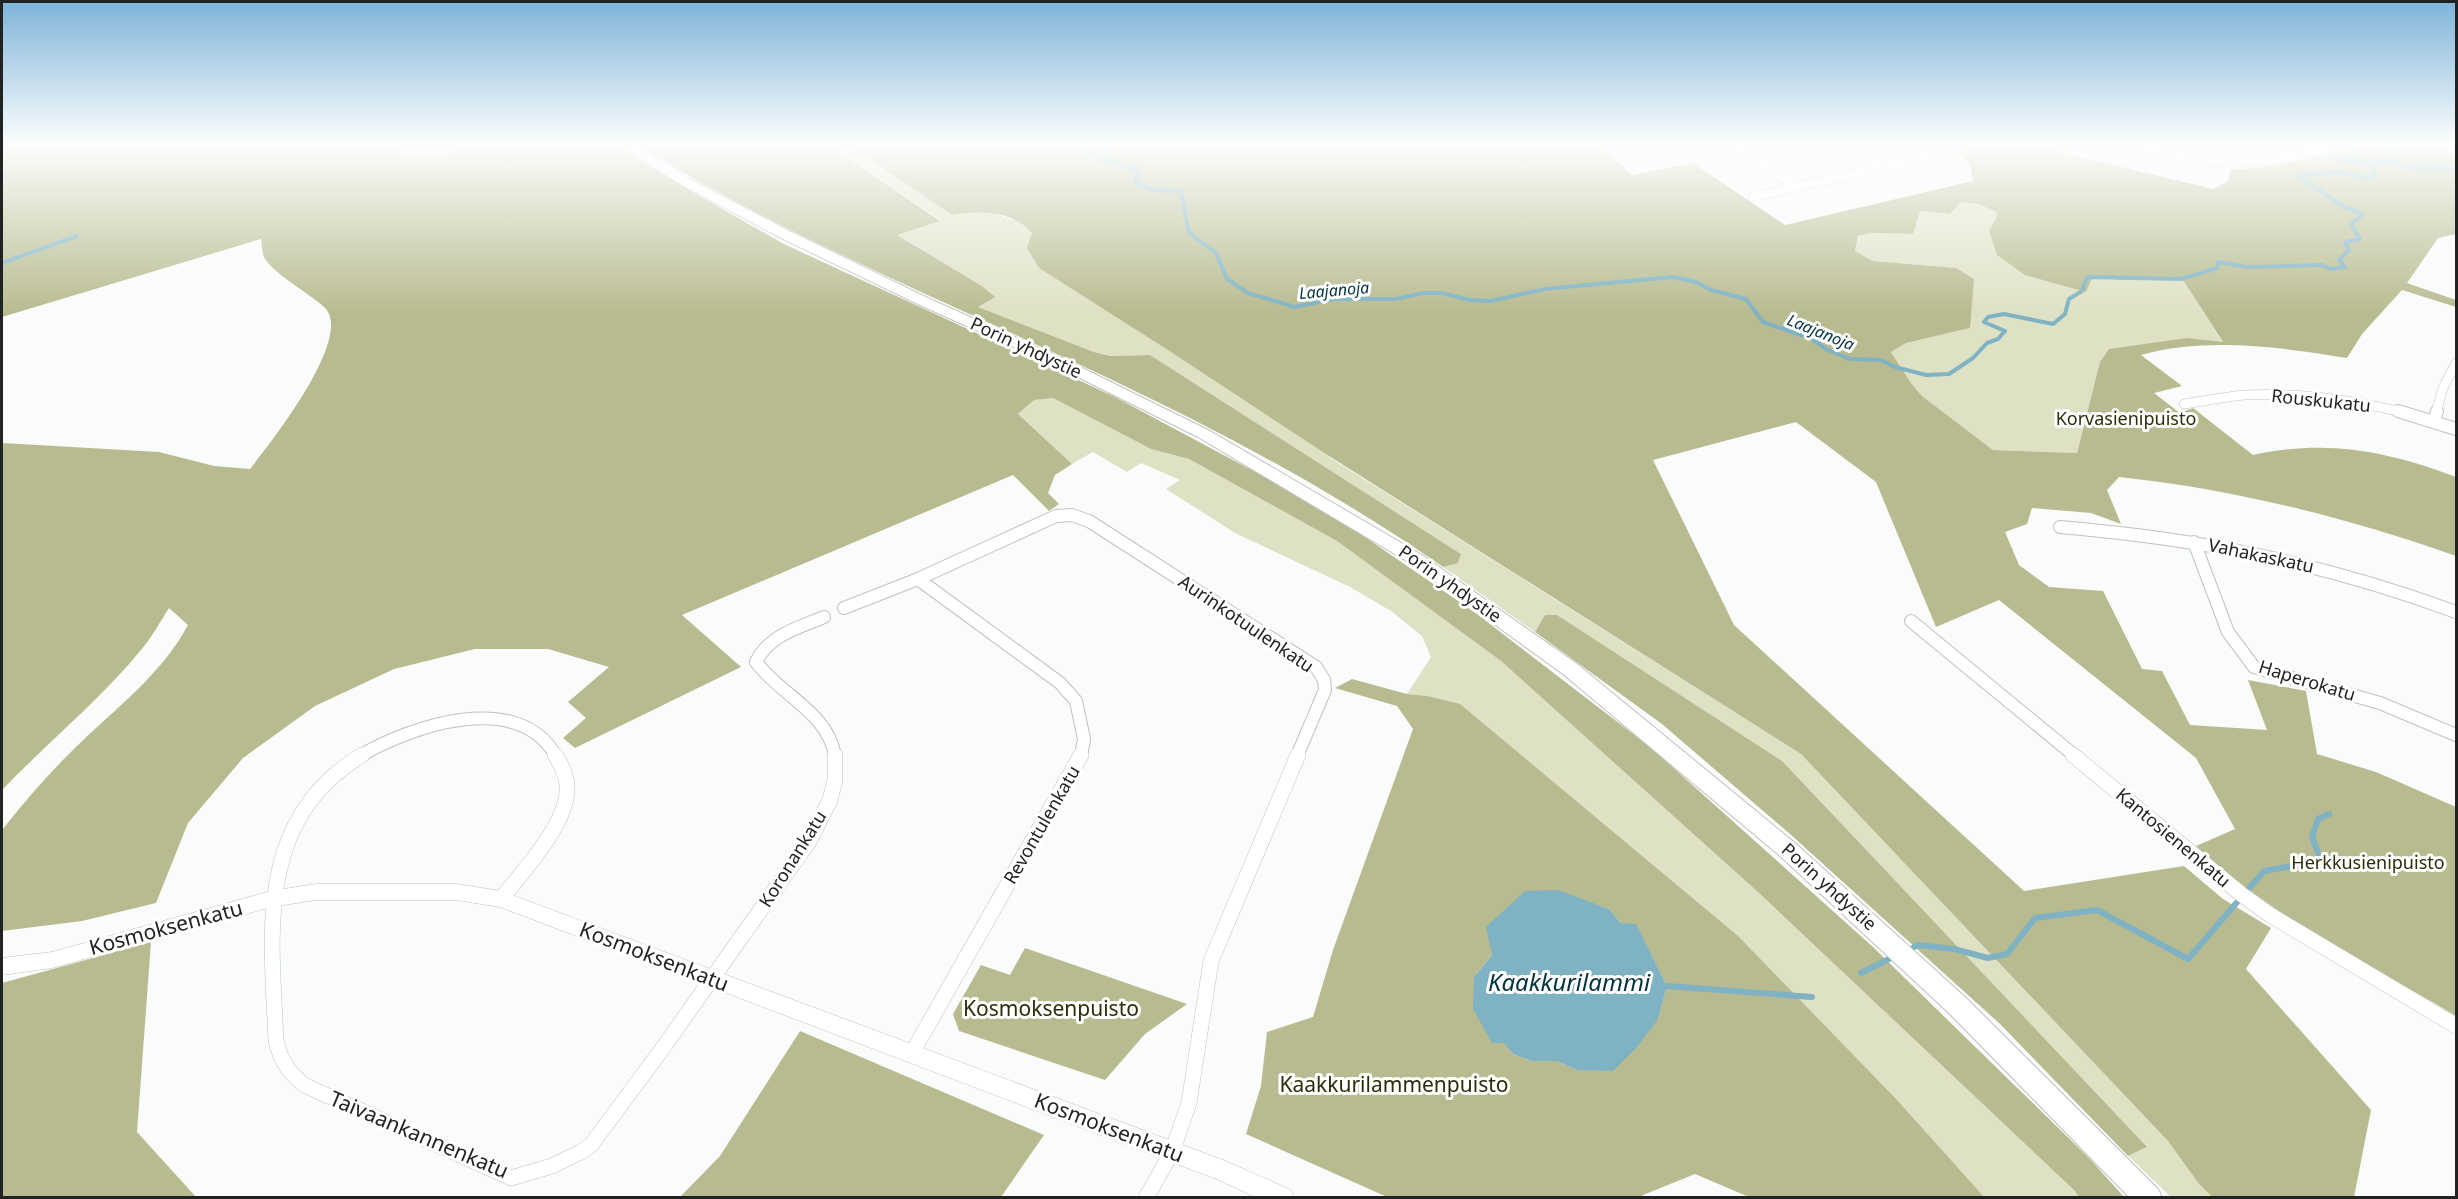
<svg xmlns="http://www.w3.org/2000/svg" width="2458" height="1199" viewBox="0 0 2458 1199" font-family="'Noto Sans',sans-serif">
  <rect width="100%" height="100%" fill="#f9fcfa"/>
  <g fill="#dfe1c5">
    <polygon points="390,146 468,146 437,157 411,158"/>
    <polygon points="830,146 850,146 952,215 973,211 992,213 1025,224 1032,233 1039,268 1039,146 1356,146 1329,457 1801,754 2168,1141 2199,1184 2212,1197 2171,1197 2128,1156 2146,1148 1665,686 1557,615 1545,615 1535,632 1443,567 1458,563 1461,554 1150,355 1110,356 1094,352 978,307 994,297 982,286 897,235 940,220"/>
    <polygon points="1961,202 1979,204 1996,212 1997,217 2093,276 2120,280 2181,277 2223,343 2187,338 2100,362 2077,453 1993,450 1922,396 1911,383 1891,352 1906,343 1970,328 1956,268 1873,261 1855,252 1858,236 1871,233 1913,234 1919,211 1950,214"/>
    <polygon points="1053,398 1151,449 1189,459 1337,541 1501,661 1759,893 2075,1191 2079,1197 1984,1197 1427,696 1407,694 1431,657 1422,636 1391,611 1350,587 1235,533 1166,489 1180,480 1141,463 1127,472 1093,452 1072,464 1018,414 1034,400"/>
  </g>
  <g fill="#b8bb8f" fill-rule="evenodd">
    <path d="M2,146H390L411,158L437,157L468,146H617L694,193L784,244L1115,397L1259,474L1362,535L1477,614L1650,747L1873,947L2090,1159L2124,1197H2079L2075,1191L1759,893L1501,661L1337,541L1189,459L1151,449L1053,398L1034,400L1018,414L1072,464L1055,475L1048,493L1059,504L1049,511L1013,475L682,615L741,667L575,748L563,738L586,718L568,702L609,667L548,649H475L394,669L315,706L243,758L188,823L156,903L82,921L2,931V830C25,801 49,773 76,747C115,709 162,674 188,625L169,608C160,622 152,637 141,650C101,699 46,744 2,790V443L159,452L214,466L250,469C270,444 356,335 324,307C309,293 273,274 264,257C262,253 262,244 261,239L2,317Z"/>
    <path d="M639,146H830L940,221L897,235L982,286L995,297L978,307L1094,352L1110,356L1150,355L1461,554L1458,563L1443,567C1337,493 1222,432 1106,377C949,302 787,238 639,146Z"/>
    <path d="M850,146H1598L1603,149L1632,175L1693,163L1785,225L1973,181L1970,163L1956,154L1981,146H2034L2213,189L2228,181L2231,169C2269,170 2303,158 2340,152C2379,146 2418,148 2456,151V234L2438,238L2407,283L2456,300V307L2402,290L2362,334L2347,358C2281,347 2206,337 2141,355L2182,386L2154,393L2180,413L2193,408L2253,455C2327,439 2387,451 2456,477V556C2349,518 2233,489 2119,477L2107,490L2121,524L2091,513L2032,508L2027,524L2005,532L2019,565L2049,587L2103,591L2142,669L2162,671L2190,725L2267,730L2248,680L2306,691L2317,754L2376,772L2456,807V1016C2370,965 2269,915 2196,846L2235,829L2196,758L1999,600L1936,627L1876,482L1796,422L1653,460L1734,625L2024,891L2184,866L2223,899L2271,928L2246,969L2371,1110L2354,1197H2212L2199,1184L2168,1141L1801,754L1329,456L1168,350L1039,268L1027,248L1032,233C1014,211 978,210 952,215ZM1961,202L1979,204L1996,212L1997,217L1989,231L1997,255L2025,275L2086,292L2093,276L2120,280L2181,277L2223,342L2187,338L2109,349L2100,362L2077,453L1993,450L1922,396L1911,383L1891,352L1906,343L1970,328L1974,279L1956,268L1873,261L1855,251L1858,236L1871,233L1913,234L1920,211L1950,214Z"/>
    <polygon points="1545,615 1557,615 1782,761 2147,1147 2128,1156 2000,1024 1790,834 1662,724 1535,632"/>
    <path d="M1352,679L1407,694L1427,696L1460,704L1738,936L1897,1100L1984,1197H1749L1695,1174L1643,1195L1642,1197H1387L1246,1134L1261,1086L1267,1032L1313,1017L1333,950L1413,729L1397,706L1335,688ZM1591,903L1609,909L1621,923L1636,925L1667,986L1658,1018L1577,1070L1556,1061H1531L1513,1054L1504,1042L1474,977L1492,955Z"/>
    <polygon points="151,942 137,1132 196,1197 2,1197 2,983"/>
    <polygon points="1025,948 1187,1004 1145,1034 1105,1080 959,1031 953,1014 981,965 1010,975"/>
    <polygon points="800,1031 1044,1135 1001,1197 680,1197 720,1156"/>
  </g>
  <polygon fill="#7fb2c3" points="1558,890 1609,909 1621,923 1636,924 1667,986 1658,1019 1638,1046 1613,1071 1577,1070 1556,1061 1531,1061 1513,1054 1504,1043 1492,1043 1473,1009 1474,977 1492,955 1486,927 1525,891"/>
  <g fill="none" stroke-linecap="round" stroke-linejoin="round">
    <g stroke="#7fb2c3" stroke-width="4">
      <polyline points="1074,146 1113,163 1138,169 1135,183 1152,190 1181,191 1189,233 1216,253 1227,279 1248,293 1295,307 1334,299 1395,299 1424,293 1441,293 1470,300 1490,301 1545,289 1672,277 1696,282 1711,290 1746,299 1763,322 1812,339 1826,349 1850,359 1881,360 1895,367 1926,375 1949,374 1973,358 1987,343 1998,339 2005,331 1984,322 1988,317 2004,314 2053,324 2065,314 2069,299 2082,291 2087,277 2181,279 2217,268 2218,262 2247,267 2322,265 2330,269 2345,267 2339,260 2349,250 2345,242 2360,239 2351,224 2363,214 2344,207 2299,176 2341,172 2360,177 2374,176 2373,165 2385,161 2425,170 2438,167 2456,172"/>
      <polyline points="2321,150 2332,157 2373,165"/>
      <polyline points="2,263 77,236"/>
    </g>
    <g stroke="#7fb2c3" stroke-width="6">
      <polyline points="1914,947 1918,945 1954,949 1988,958 2007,954 2035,918 2097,910 2188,959 2264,871 2321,861 2312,837 2318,819 2329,814"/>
      <polyline points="1861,973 1889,959"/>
      <polyline points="1667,986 1812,997"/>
    </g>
    <defs>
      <g id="minor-far2">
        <polyline points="1737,146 1796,187"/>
        <polyline points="1870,146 1874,169"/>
        <path d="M2138,146C2167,153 2195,162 2225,163C2263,164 2299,153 2336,146"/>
        <polyline points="1753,197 1931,156"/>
        <path d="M2184,404C2204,401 2224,397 2244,395C2298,392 2352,400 2405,413"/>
        <polyline points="2436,413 2443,388 2456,363"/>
      </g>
      <g id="minor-far1">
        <polyline points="2398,411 2456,429"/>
        <polyline points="2434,421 2437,411"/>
        <path d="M2060,527C2201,539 2323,563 2456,612"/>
        <polyline points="2194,542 2228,632 2254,667 2380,703 2456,735"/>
        <polyline points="918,579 1060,683 1076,701 1084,739 1081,756"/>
        <polyline points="844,608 918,579 1056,516 1072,515 1089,521 1316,667 1324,680 1325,690 1297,756"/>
        <path d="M824,617C798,628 769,635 756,662C780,695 828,712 835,756"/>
        <polyline points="1911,621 2075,756"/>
        <path d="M360,756C411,726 518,689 556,756"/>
      </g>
      <g id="minor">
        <path d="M362,755C255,820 271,932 276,1040C280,1060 289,1074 306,1086L511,1178L552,1166L581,1152L591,1145L660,1052L808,843L830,800L835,780V755"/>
        <polyline points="2073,755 2241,894 2270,915 2456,1026"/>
        <path d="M501,899C523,871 570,822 567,785C566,774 561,764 555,755"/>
        <polyline points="912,1053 1081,755"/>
        <polyline points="1146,1198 1172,1152 1189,1103 1211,961 1298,755"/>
      </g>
      <polygon id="tertiary" points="316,884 456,884 501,891 1223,1160 1291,1190 1294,1198 1257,1198 1219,1180 500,907 456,900 316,900 271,907 52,968 2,975 2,958 52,952 271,891"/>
      <polygon id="secondary" points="623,146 638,146 688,178 789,231 932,300 1064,359 1210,431 1422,555 1577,664 1795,843 1966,998 2158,1189 2162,1198 2130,1198 1950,1014 1779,855 1563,674 1410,563 1198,437 1054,365 922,306 779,237 680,184"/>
    </defs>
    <use href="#minor-far2" stroke="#bfc2c1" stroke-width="10"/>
    <use href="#minor-far1" stroke="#bfc2c1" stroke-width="14"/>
    <use href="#minor" stroke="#bfc2c1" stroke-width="16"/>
    <use href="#tertiary" stroke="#bfc2c1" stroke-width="1"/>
    <use href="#secondary" stroke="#bfc2c1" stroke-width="2"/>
    <use href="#minor-far2" stroke="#fff" stroke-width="9"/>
    <use href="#minor-far1" stroke="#fff" stroke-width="12"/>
    <use href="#minor" stroke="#fff" stroke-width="15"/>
    <use href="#tertiary" fill="#fff" fill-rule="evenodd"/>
    <use href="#secondary" fill="#fff" fill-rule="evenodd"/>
  </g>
  <linearGradient id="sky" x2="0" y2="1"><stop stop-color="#7eb3d9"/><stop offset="0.46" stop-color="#fcfefd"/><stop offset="1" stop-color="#fcfefd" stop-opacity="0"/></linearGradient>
  <rect width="2458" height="314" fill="url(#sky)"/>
  <g text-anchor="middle" stroke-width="6" stroke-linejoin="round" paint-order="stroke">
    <g font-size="16" font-style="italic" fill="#00323f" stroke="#fff">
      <text transform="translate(1334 290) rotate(-5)" y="6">Laajanoja</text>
      <text transform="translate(1821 332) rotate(22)" y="6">Laajanoja</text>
    </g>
    <g font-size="18" fill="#212322" stroke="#fff">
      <text transform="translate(1026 348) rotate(25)" y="6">Porin yhdystie</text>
      <text transform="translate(2321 401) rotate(6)" y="6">Rouskukatu</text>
      <text transform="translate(2261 556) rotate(12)" y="6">Vahakaskatu</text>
      <text transform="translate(1450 584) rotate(35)" y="6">Porin yhdystie</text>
      <text transform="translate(1246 624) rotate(34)" y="6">Aurinkotuulenkatu</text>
      <text transform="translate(2307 681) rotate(17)" y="6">Haperokatu</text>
      <text transform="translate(1042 825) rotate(-60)" y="6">Revontulenkatu</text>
      <text transform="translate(2173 838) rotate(40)" y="6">Kantosienenkatu</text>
      <text transform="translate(793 859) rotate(-58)" y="6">Koronankatu</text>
      <text transform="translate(1829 887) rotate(42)" y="6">Porin yhdystie</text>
    </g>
    <g font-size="18" fill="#2c2d09" stroke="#fff">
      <text x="2126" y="425">Korvasienipuisto</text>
      <text x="2368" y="869">Herkkusienipuisto</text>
    </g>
    <g font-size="21" fill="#212322" stroke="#fff">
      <text transform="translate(166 928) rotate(-15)" y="7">Kosmoksenkatu</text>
      <text transform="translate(654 957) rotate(21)" y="7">Kosmoksenkatu</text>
      <text transform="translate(1109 1128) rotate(21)" y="7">Kosmoksenkatu</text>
      <text transform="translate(419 1135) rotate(23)" y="7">Taivaankannenkatu</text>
    </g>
    <g font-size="21" fill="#2c2d09" stroke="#fff">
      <text x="1051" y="1016">Kosmoksenpuisto</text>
      <text x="1394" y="1092">Kaakkurilammenpuisto</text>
    </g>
    <g font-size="24" font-style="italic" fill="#00323f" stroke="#fff">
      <text x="1569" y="991">Kaakkurilammi</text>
    </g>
  </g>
  <rect width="2458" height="1199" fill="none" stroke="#212322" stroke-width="6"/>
</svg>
